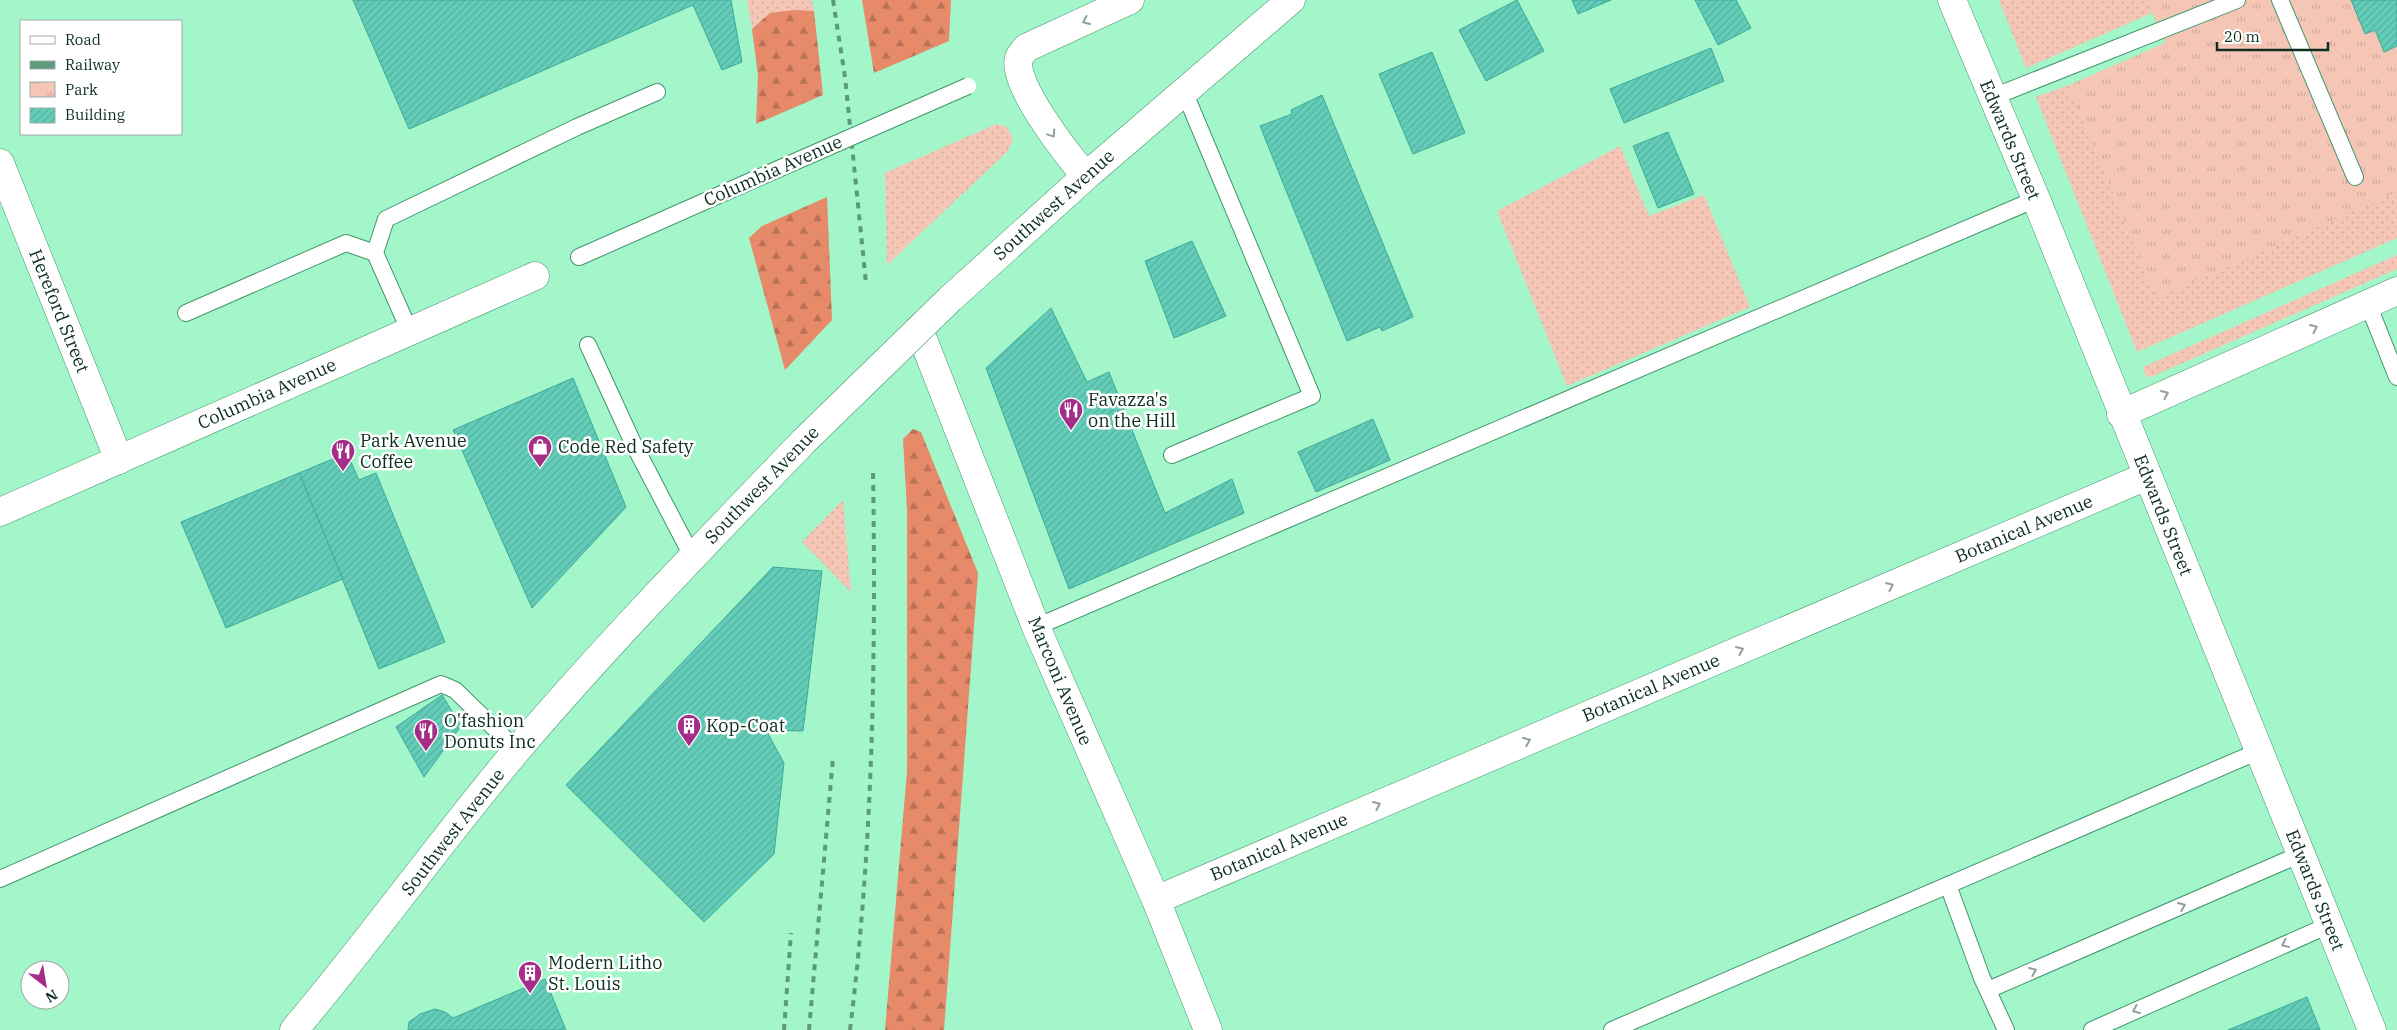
<svg xmlns="http://www.w3.org/2000/svg" width="2397" height="1030" viewBox="0 0 2397 1030" font-family="'IBM Plex Serif',serif">
  <defs>
    <pattern id="grass-dots" width="8" height="8" patternUnits="userSpaceOnUse" patternTransform="scale(1.25)"><rect width="8" height="8" fill="#f5c6b6"/><path d="M2 2h.1M6 6h.1" fill="none" stroke="#d1aa9c" stroke-width="1.8" stroke-linecap="round"/></pattern>
    <pattern id="forest-firs" width="22" height="20" patternUnits="userSpaceOnUse" patternTransform="scale(1.25)"><rect width="22" height="20" fill="#e78a6a"/><path d="M5 1l3.5 6h-7zM16 11l3.5 6h-7z" fill="#b97157"/></pattern>
    <pattern id="park-tufts" width="24" height="20" patternUnits="userSpaceOnUse" patternTransform="scale(1.25)"><rect width="24" height="20" fill="#f5c6b6"/><path d="M3 7l-1-3M5 7V3M7 7l1-3M15 17l-1-3M17 17v-4M19 17l1-3" fill="none" stroke="#d1aa9c"/></pattern>
    <pattern id="building-hatch" width="6" height="6" patternUnits="userSpaceOnUse" patternTransform="scale(1.25)"><rect width="6" height="6" fill="#63cdb9"/><path d="M-1 1l2-2M0 6l6-6M5 7l2-2" fill="none" stroke="#55b09f"/></pattern>
  </defs>
  <rect width="100%" height="100%" fill="#a3f6c9"/>
  <g fill="url(#grass-dots)">
    <polygon points="747,0 812,0 814,11 770,13 752,29"/>
    <polygon points="1999,0 2147,0 2152,13 2026,68"/>
    <polygon points="2069,85 2156,298 2397,192 2397,238 2137,352 2036,97"/>
    <polygon points="996,124 1007,127 1013,139 1008,151 887,265 885,173"/>
    <polygon points="1620,146 1649,216 1704,195 1750,307 1567,386 1497,211"/>
    <polygon points="2397,255 2397,269 2153,376 2146,377 2143,367"/>
    <polygon points="843,500 851,592 802,542"/>
  </g>
  <g fill="url(#forest-firs)">
    <polygon points="862,0 951,0 949,41 874,73"/>
    <polygon points="795,10 814,11 823,95 756,124 758,76 752,29 770,13"/>
    <polygon points="827,197 832,320 785,370 749,238 762,226"/>
    <polygon points="913,429 921,432 978,573 944,1030 885,1030 907,771 907,511 903,439"/>
  </g>
  <polygon fill="url(#park-tufts)" points="2147,0 2351,0 2365,33 2375,30 2384,52 2397,46 2397,192 2156,298 2069,85 2165,43"/>
  <g fill="url(#building-hatch)" stroke="#3caa97">
    <polygon points="353,0 731,0 742,62 722,70 693,5 409,129"/>
    <polygon points="1517,0 1544,51 1486,81 1459,30"/>
    <polygon points="1572,0 1611,0 1578,14"/>
    <polygon points="1695,0 1736,0 1751,28 1718,45"/>
    <polygon points="2351,0 2397,0 2397,46 2384,52 2375,30 2365,34"/>
    <polygon points="1711,48 1724,81 1624,123 1610,89"/>
    <polygon points="1432,52 1465,133 1413,154 1379,74"/>
    <polygon points="1322,95 1413,317 1382,331 1380,327 1347,341 1260,126 1292,114 1291,110"/>
    <polygon points="1668,132 1694,194 1658,208 1633,146"/>
    <polygon points="1192,241 1226,316 1174,338 1145,261"/>
    <polygon points="1051,308 1087,382 1109,372 1165,513 1232,479 1244,513 1069,589 986,368"/>
    <polygon points="573,378 626,507 532,608 453,430"/>
    <polygon points="1373,419 1390,460 1316,492 1298,452"/>
    <polygon points="347,453 359,480 376,473 445,642 379,669 299,473"/>
    <polygon points="299,473 343,579 226,628 181,522"/>
    <polygon points="773,567 822,571 803,731 766,730 784,763 774,854 704,922 566,785"/>
    <polygon points="442,695 461,726 424,777 396,727"/>
    <polygon points="545,979 566,1030 408,1030 409,1022 420,1014 435,1009 445,1012 453,1018"/>
    <polygon points="2307,997 2320,1030 2228,1030"/>
  </g>
  <g fill="none" stroke-linecap="round" stroke-linejoin="round">
    <defs>
      <g id="service">
        <polyline points="2280,0 2355,177"/>
        <polyline points="1993,97 2237,0"/>
        <polyline points="579,257 744,184"/>
        <polyline points="2368,304 2397,377"/>
        <polyline points="186,313 346,243 375,253"/>
        <polyline points="410,332 375,253 386,219 577,127 657,92"/>
        <polyline points="588,345 633,443 692,556"/>
        <polyline points="1172,455 1312,396 1184,91"/>
        <polyline points="1036,627 2036,199"/>
        <polyline points="0,879 441,684 455,690 517,750"/>
        <polyline points="1948,885 1982,978 2006,1030"/>
        <polyline points="1988,990 2301,854"/>
        <polyline points="1612,1030 2259,751"/>
        <polyline points="2092,1030 2329,925"/>
      </g>
      <g id="minor">
        <polyline points="1952,0 2036,199 2372,1030"/>
        <polyline points="0,163 119,460"/>
        <path d="M1086,176C1069,157 1010,82 1019,58C1020,55 1024,51 1026,48L1130,0"/>
        <polyline points="919,329 1036,627 1156,900 1208,1030"/>
        <polyline points="2121,414 2397,291"/>
        <polyline points="0,512 535,276"/>
        <polyline points="1156,900 2147,476"/>
      </g>
      <g id="tertiary">
        <polyline points="950,299 1086,176 1291,0"/>
        <path d="M294,1030C372,938 441,840 518,749C609,642 706,543 803,442"/>
      </g>
    </defs>
    <use href="#service" stroke="#43966d" stroke-width="18"/>
    <use href="#minor" stroke="#43966d" stroke-width="29"/>
    <use href="#tertiary" stroke="#43966d" stroke-width="29"/>
    <use href="#service" stroke="#fff" stroke-width="16"/>
    <use href="#minor" stroke="#fff" stroke-width="28"/>
    <use href="#tertiary" stroke="#fff" stroke-width="28"/>
    <g stroke="#5d997a" stroke-width="4" stroke-dasharray="6 6" stroke-linecap="butt">
      <polyline points="833,0 845,77 866,283"/>
      <polyline points="784,1030 791,933"/>
      <polyline points="809,1030 833,758"/>
      <path d="M850,1030C873,845 876,657 873,471"/>
    </g>
    <defs>
      <polyline id="service-bridge" points="744,184 968,86"/>
      <polyline id="tertiary-bridge" points="803,442 950,299"/>
    </defs>
    <use href="#service-bridge" stroke="#43966d" stroke-width="18" stroke-linecap="butt"/>
    <use href="#tertiary-bridge" stroke="#43966d" stroke-width="29" stroke-linecap="butt"/>
    <use href="#service-bridge" stroke="#fff" stroke-width="16"/>
    <use href="#tertiary-bridge" stroke="#fff" stroke-width="28"/>
  </g>
  <defs><path id="oneway-chevron" d="M-2-3.5L2.5 0L-2 3.5" fill="none" stroke-width="1.6" stroke-linecap="round" stroke-linejoin="round" transform="scale(1.25)"/></defs>
  <g stroke="#91a19a">
    <use href="#oneway-chevron" transform="translate(1086 21) rotate(155)"/>
    <use href="#oneway-chevron" transform="translate(1052 134) rotate(56)"/>
    <use href="#oneway-chevron" transform="translate(2314 328) rotate(-24)"/>
    <use href="#oneway-chevron" transform="translate(2165 394) rotate(-24)"/>
    <use href="#oneway-chevron" transform="translate(1890 586) rotate(-23)"/>
    <use href="#oneway-chevron" transform="translate(1740 650) rotate(-23)"/>
    <use href="#oneway-chevron" transform="translate(1527 741) rotate(-23)"/>
    <use href="#oneway-chevron" transform="translate(1377 805) rotate(-23)"/>
    <use href="#oneway-chevron" transform="translate(2182 906) rotate(-23)"/>
    <use href="#oneway-chevron" transform="translate(2285 944) rotate(156)"/>
    <use href="#oneway-chevron" transform="translate(2033 971) rotate(-23)"/>
    <use href="#oneway-chevron" transform="translate(2136 1010) rotate(156)"/>
  </g>
  <defs>
    <symbol id="restaurant-pin" viewBox="-11 -11 22 30"><path d="M0 17L-7.5 6A9.5 9.5 0 1 1 7.5 6Z" fill="#a42e87" stroke="#fff"/><path d="M-5-6h1v4h1v-4h1v4h1v-4h1v5L-1.5 .5V6h-2V.5L-5-1ZM5-6V6H3V1.5H1.5Q1.5-4 5-6Z" fill="#fff"/></symbol>
    <symbol id="shop-pin" viewBox="-11 -11 22 30"><path d="M0 17L-7.5 6A9.5 9.5 0 1 1 7.5 6Z" fill="#a42e87" stroke="#fff"/><path d="M-5-2.5h2.3a2.7 3.5 0 0 1 5.4 0H5L5.5 6h-11ZM-1.5-2.5h3a1.5 2.3 0 0 0-3 0Z" fill="#fff"/></symbol>
    <symbol id="building-pin" viewBox="-11 -11 22 30"><path d="M0 17L-7.5 6A9.5 9.5 0 1 1 7.5 6Z" fill="#a42e87" stroke="#fff"/><path d="M-4-6H4V6H1V3H-1V6H-4ZM-2.5-4.3h1.7v1.8h-1.7ZM.8-4.3h1.7v1.8H.8ZM-2.5-1h1.7V.8h-1.7ZM.8-1h1.7V.8H.8Z" fill="#fff"/></symbol>
  </defs>
  <g fill-rule="evenodd">
    <use href="#restaurant-pin" x="1057" y="396" width="28" height="38"/>
    <use href="#shop-pin" x="526" y="433" width="28" height="38"/>
    <use href="#restaurant-pin" x="329" y="437" width="28" height="38"/>
    <use href="#building-pin" x="675" y="712" width="28" height="38"/>
    <use href="#restaurant-pin" x="412" y="717" width="28" height="38"/>
    <use href="#building-pin" x="516" y="959" width="28" height="38"/>
  </g>
  <g text-anchor="middle" stroke-width="5" stroke-linejoin="round" paint-order="stroke">
    <g font-size="18" fill="#0b2e1e" stroke="#fff">
      <text transform="translate(2010 140) rotate(67)" y="6">Edwards Street</text>
      <text transform="translate(773 171) rotate(-24)" y="6">Columbia Avenue</text>
      <text transform="translate(1054 205) rotate(-42)" y="6">Southwest Avenue</text>
      <text transform="translate(59 311) rotate(68)" y="6">Hereford Street</text>
      <text transform="translate(267 394) rotate(-24)" y="6">Columbia Avenue</text>
      <text transform="translate(762 485) rotate(-46)" y="6">Southwest Avenue</text>
      <text transform="translate(2163 515) rotate(68)" y="6">Edwards Street</text>
      <text transform="translate(2024 529) rotate(-23)" y="6">Botanical Avenue</text>
      <text transform="translate(1060 681) rotate(67)" y="6">Marconi Avenue</text>
      <text transform="translate(1651 688) rotate(-23)" y="6">Botanical Avenue</text>
      <text transform="translate(453 832) rotate(-52)" y="6">Southwest Avenue</text>
      <text transform="translate(1279 847) rotate(-23)" y="6">Botanical Avenue</text>
      <text transform="translate(2315 890) rotate(68)" y="6">Edwards Street</text>
    </g>
    <g font-size="18" fill="#0b2e1e" stroke="#fff" text-anchor="start">
      <text x="1088" y="406">Favazza's<tspan x="1088" dy="21">on the Hill</tspan></text>
      <text x="360" y="447">Park Avenue<tspan x="360" dy="21">Coffee</tspan></text>
      <text x="558" y="453">Code Red Safety</text>
      <text x="444" y="727">O'fashion<tspan x="444" dy="21">Donuts Inc</tspan></text>
      <text x="706" y="732">Kop-Coat</text>
      <text x="548" y="969">Modern Litho<tspan x="548" dy="21">St. Louis</tspan></text>
    </g>
  </g>
  <rect x="20" y="20" width="162" height="115" fill="#ffffff" stroke="#9daba5"/>
  <rect x="30" y="36" width="25" height="8" fill="#ffffff" stroke="#9daba5"/>
  <text x="65" y="45" font-size="15" fill="#0b2e1e">Road</text>
  <rect x="30" y="61" width="25" height="8" fill="#5d997a" stroke="#9daba5"/>
  <text x="65" y="70" font-size="15" fill="#0b2e1e">Railway</text>
  <rect x="30" y="82" width="25" height="15" fill="url(#park-tufts)" stroke="#9daba5"/>
  <text x="65" y="95" font-size="15" fill="#0b2e1e">Park</text>
  <rect x="30" y="108" width="25" height="15" fill="url(#building-hatch)" stroke="#9daba5"/>
  <text x="65" y="120" font-size="15" fill="#0b2e1e">Building</text>
  <g transform="translate(45 985) rotate(149)"><circle r="24" fill="#ffffff" stroke="#9daba5"/>
  <path d="M0-4L9 19L0 12L-9 19Z" fill="#a42e87"/>
  <text y="-8" font-size="14" font-weight="bold" text-anchor="middle" fill="#0b2e1e">N</text>
  </g>
  <path d="M2217 42v8h111v-8" fill="none" stroke="#0b2e1e" stroke-width="2.5"/>
  <text x="2224" y="42" font-size="15" fill="#0b2e1e" stroke="#ffffff" stroke-width="4" paint-order="stroke">20 m</text>
</svg>
